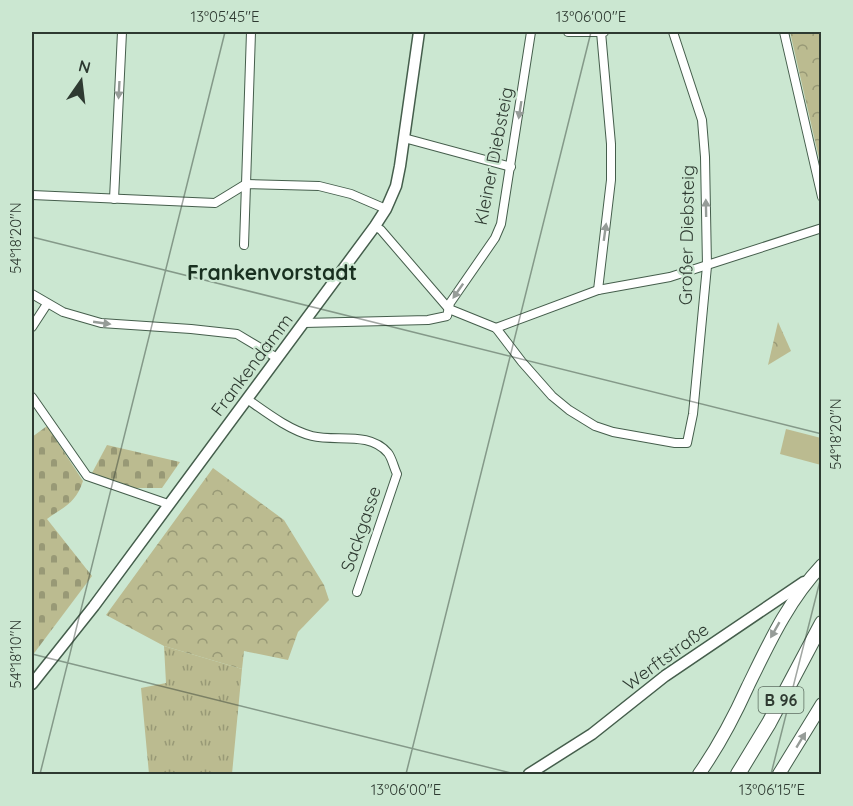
<svg xmlns="http://www.w3.org/2000/svg" width="853" height="806" viewBox="0 0 853 806" font-family="Quicksand,sans-serif">
  <defs>
    <pattern id="grass-tufts" width="24" height="20" patternUnits="userSpaceOnUse" patternTransform="scale(1.5)"><rect width="24" height="20" fill="#bbbb90"/><path d="M3 7l-1-3M5 7V3M7 7l1-3M15 17l-1-3M17 17v-4M19 17l1-3" fill="none" stroke="#989976"/></pattern>
    <pattern id="forest-crowns" width="20" height="18" patternUnits="userSpaceOnUse" patternTransform="scale(1.5)"><rect width="20" height="18" fill="#bbbb90"/><path d="M2 6a3 3 0 1 1 6 0M12 15a3 3 0 1 1 6 0" fill="none" stroke="#989976"/></pattern>
    <pattern id="cemetery-stones" width="16" height="16" patternUnits="userSpaceOnUse" patternTransform="scale(1.5)"><rect width="16" height="16" fill="#bbbb90"/><path d="M2 7V4a2 2 0 0 1 4 0v3zM10 15v-3a2 2 0 0 1 4 0v3z" fill="#989976"/></pattern>
  </defs>
  <rect width="100%" height="100%" fill="#cbe7d1"/>
  <polygon fill="url(#grass-tufts)" points="164,646 242,669 232,774 149,774 141,688 166,683"/>
  <g fill="url(#forest-crowns)">
    <polygon points="790,32 821,32 821,167"/>
    <polygon points="778,322 791,351 768,365"/>
    <polygon points="213,468 284,520 324,585 329,600 298,632 288,660 244,651 242,669 164,646 106,615"/>
  </g>
  <g fill="url(#cemetery-stones)">
    <path d="M47,426L83,481C76,503 65,506 47,519L92,576L32,656V437Z"/>
    <polygon points="107,445 180,462 162,488 127,488 92,473"/>
  </g>
  <polygon fill="#bbbb90" points="786,429 821,438 821,465 780,454"/>
  <g fill="none" stroke-linecap="round" stroke-linejoin="round">
    <defs>
      <g id="minor">
        <polyline points="568,32 604,32"/>
        <polyline points="784,32 822,197"/>
        <polyline points="404,138 511,167"/>
        <polyline points="32,195 215,203 246,184 319,186 351,194 386,209"/>
        <polyline points="114,199 122,32"/>
        <polyline points="375,226 381,230 449,309 496,328 522,362 552,396 569,410 595,426 613,432 675,443 687,443 693,414 707,266 705,157 702,120 673,32"/>
        <polyline points="244,245 251,32"/>
        <polyline points="598,290 611,180 611,144 601,32"/>
        <polyline points="32,294 63,312 101,323 191,329 237,334 277,358"/>
        <polyline points="304,323 428,320 447,316 450,303 495,238 501,224 531,32"/>
        <polyline points="32,327 47,304"/>
        <polyline points="496,328 598,290 670,277 822,228"/>
        <polyline points="32,397 87,476 168,504"/>
        <path d="M247,399C267,413 289,430 312,436C337,442 369,431 388,453C392,458 394,468 397,474L357,592"/>
      </g>
      <g id="tertiary">
        <polyline points="32,684 94,606 375,226 386,209 396,186 400,166 419,32"/>
        <polyline points="529,774 592,734 665,676 804,582"/>
      </g>
      <g id="secondary">
        <path d="M699,774C718,747 734,717 748,686C769,643 788,601 822,565"/>
        <polyline points="779,774 822,704"/>
      </g>
      <polyline id="trunk" points="738,774 769,723 822,623"/>
    </defs>
    <use href="#minor" stroke="#455e4c" stroke-width="10"/>
    <use href="#tertiary" stroke="#455e4c" stroke-width="13"/>
    <use href="#secondary" stroke="#455e4c" stroke-width="14"/>
    <use href="#trunk" stroke="#455e4c" stroke-width="16"/>
    <use href="#minor" stroke="#fff" stroke-width="8"/>
    <use href="#tertiary" stroke="#fff" stroke-width="10"/>
    <use href="#secondary" stroke="#fff" stroke-width="12"/>
    <use href="#trunk" stroke="#fff" stroke-width="14"/>
  </g>
  <defs><path id="oneway-solid" d="M-6-.8H1V-3.2L6.5 0L1 3.2V.8H-6Z" transform="scale(1.5)"/></defs>
  <g fill="#969c98">
    <use href="#oneway-solid" transform="translate(119 90) rotate(93)"/>
    <use href="#oneway-solid" transform="translate(520 110) rotate(99)"/>
    <use href="#oneway-solid" transform="translate(706 208) rotate(-91)"/>
    <use href="#oneway-solid" transform="translate(605 232) rotate(-82)"/>
    <use href="#oneway-solid" transform="translate(458 291) rotate(125)"/>
    <use href="#oneway-solid" transform="translate(102 323) rotate(8)"/>
    <use href="#oneway-solid" transform="translate(775 630) rotate(120)"/>
    <use href="#oneway-solid" transform="translate(801 740) rotate(-59)"/>
  </g>
  <path fill="none" stroke="#2e3a31" stroke-width="1.5" stroke-opacity="0.45" d="M32,237L822,434M32,654L515,774M40,774L225,32M406,774L591,32M771,774L822,573"/>
  <g text-anchor="middle" stroke-width="4.5" stroke-linejoin="round" paint-order="stroke">
    <rect fill="#cbe7d1" stroke="#5d6e61" stroke-width="1.5" x="758.5" y="687" width="45" height="26" rx="4.5"/>
    <g font-size="16" font-weight="bold" fill="#2e3a31">
      <text x="781" y="706">B 96</text>
    </g>
    <g font-size="18" fill="#2e3a31" stroke="#cbe7d1">
      <text transform="translate(494 156) rotate(-79)" y="6">Kleiner Diebsteig</text>
      <text transform="translate(687 235) rotate(-89)" y="6">Großer Diebsteig</text>
      <text transform="translate(252 365) rotate(-53)" y="6">Frankendamm</text>
      <text transform="translate(361 529) rotate(-71)" y="6">Sackgasse</text>
      <text transform="translate(666 657) rotate(-36)" y="6">Werftstraße</text>
    </g>
    <g font-size="21" font-weight="bold" fill="#193020" stroke="#cbe7d1">
      <text x="272" y="280">Frankenvorstadt</text>
    </g>
  </g>
  <rect width="853" height="806" fill="none" stroke="#cbe7d1" stroke-width="66"/>
  <g transform="translate(81 81) rotate(14)" stroke="#cbe7d1" stroke-width="4.5" paint-order="stroke">
  <path d="M0-4.5L10 22L0 15L-10 22Z" fill="#2e3a31"/>
  <text y="-9" font-size="16" font-weight="bold" text-anchor="middle" fill="#2e3a31">N</text>
  </g>
  <rect x="33" y="33" width="787" height="740" fill="none" stroke="#2e3a31" stroke-width="2"/>
  <g font-size="15" text-anchor="middle" fill="#2e3a31">
    <text x="225" y="22">13°05'45"E</text>
    <text x="591" y="22">13°06'00"E</text>
    <text transform="translate(16 238) rotate(-90)" y="5">54°18'20"N</text>
    <text transform="translate(836 434) rotate(-90)" y="5">54°18'20"N</text>
    <text transform="translate(16 654) rotate(-90)" y="5">54°18'10"N</text>
    <text x="406" y="795">13°06'00"E</text>
    <text x="772" y="795">13°06'15"E</text>
  </g>
</svg>
